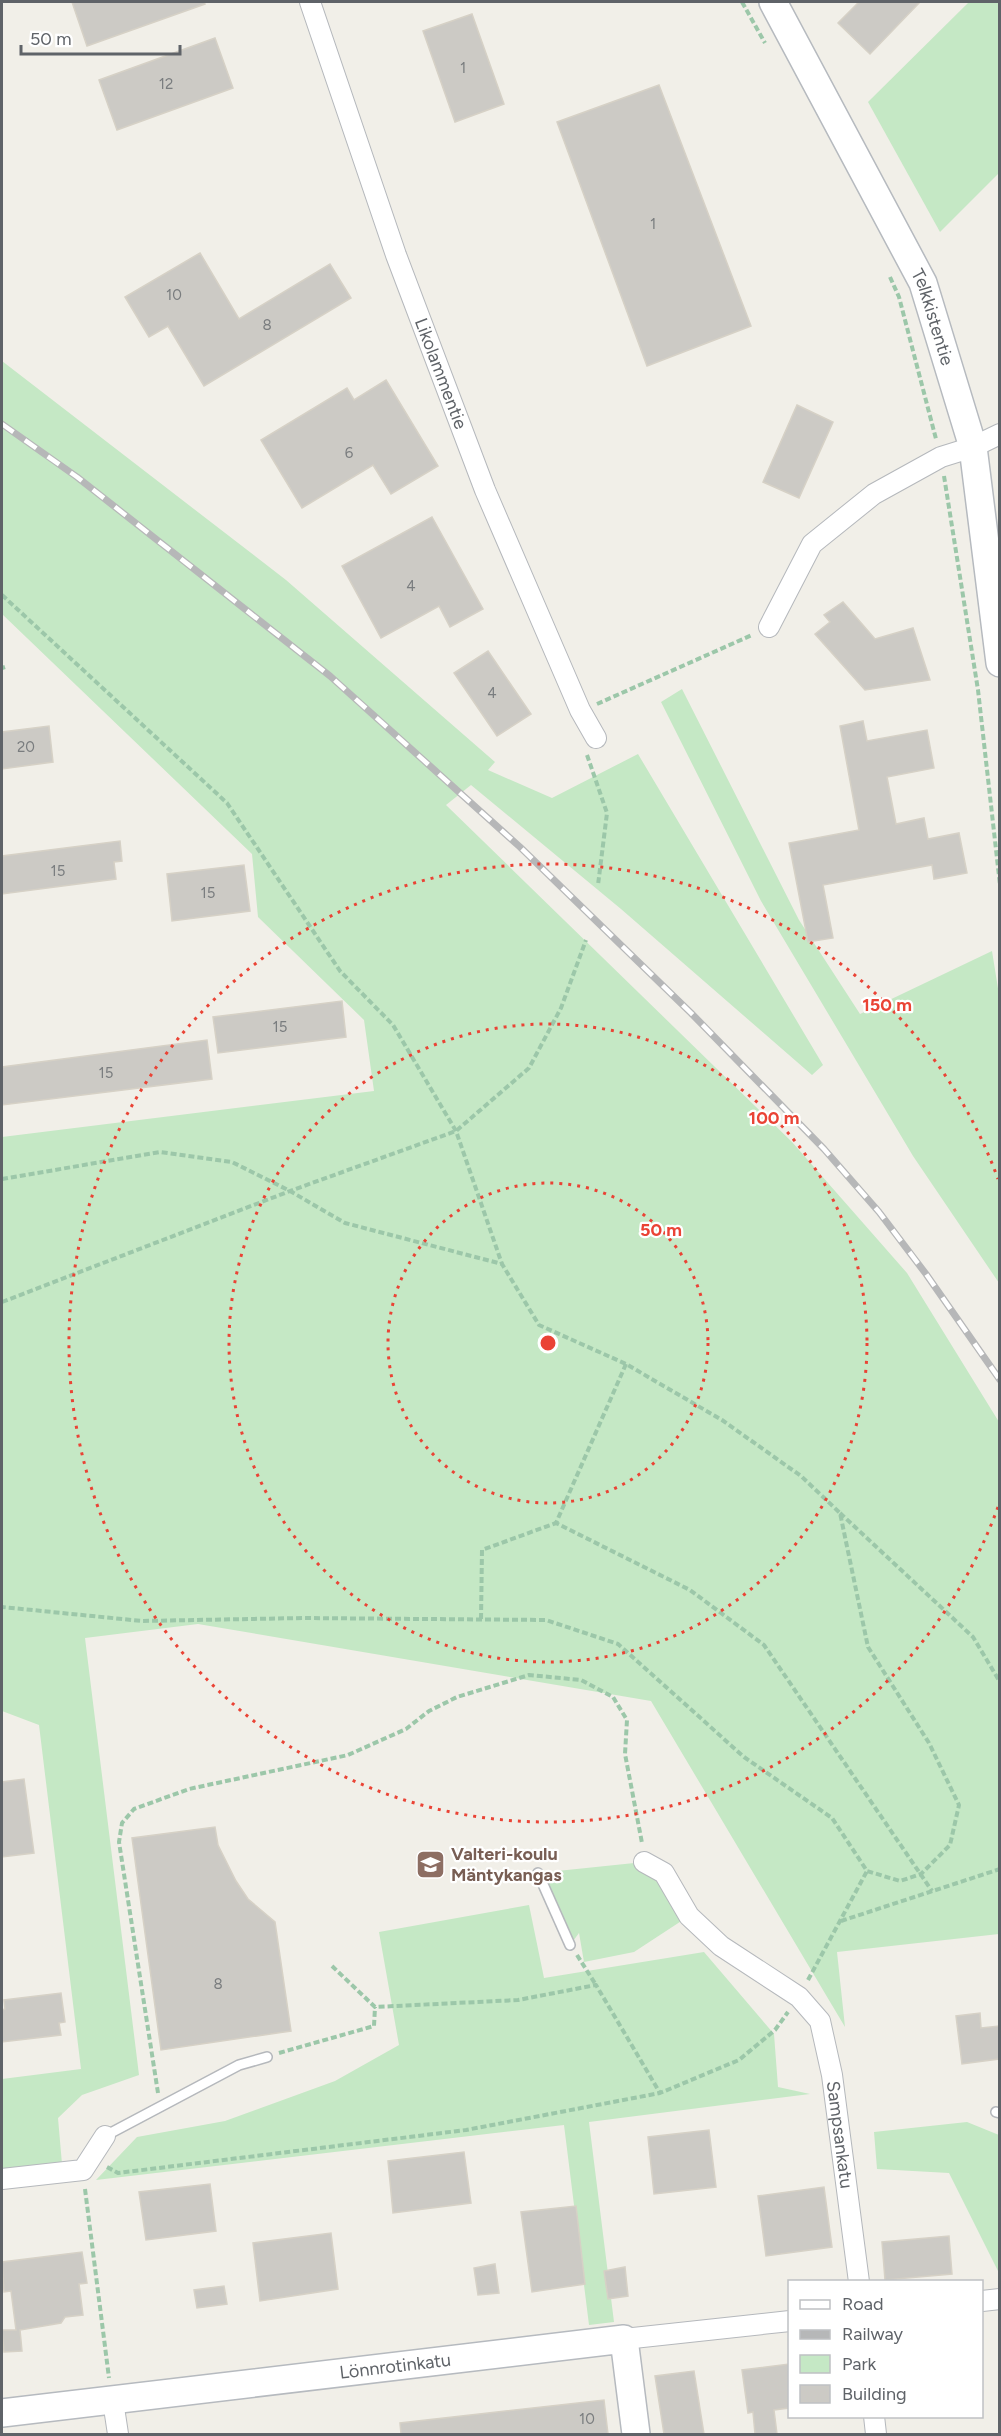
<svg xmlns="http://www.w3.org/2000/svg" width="1001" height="2436" viewBox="0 0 1001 2436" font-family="Figtree,sans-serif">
  <rect width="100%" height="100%" fill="#f1efe8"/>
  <g fill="#c5e8c5">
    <polygon points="969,2 999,2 999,173 940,232 868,102"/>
    <polygon points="2,361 286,580 495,762 488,770 552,798 638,754 823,1065 812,1075 621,909 471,785 446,805 792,1142 907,1273 999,1422 999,1934 837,1952 845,2027 651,1701 198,1624 85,1638 139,2075 82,2095 58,2118 62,2164 2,2172 2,2079 81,2069 39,1725 2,1711 2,1137 374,1091 364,1020 258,917 252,854 2,614"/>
    <polygon points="682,689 799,920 860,1014 992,951 1000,1001 999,1283 913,1156 761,901 661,702"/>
    <polygon points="644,1862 689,1916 634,1952 584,1962 579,1933 570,1945 538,1873"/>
    <polygon points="529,1905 544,1978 704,1952 774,2034 778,2087 810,2094 589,2122 614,2322 589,2325 564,2125 96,2180 137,2137 225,2121 335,2081 399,2045 379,1932"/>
    <polygon points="967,2122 999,2135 999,2273 949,2173 877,2169 874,2132"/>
  </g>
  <g fill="#cccac5" stroke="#d6d1c6" stroke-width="1.5">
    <polygon points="72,2 204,2 205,4 87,46"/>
    <polygon points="859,2 920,2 870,54 838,23"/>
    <polygon points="472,14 504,104 455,122 423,31"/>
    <polygon points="215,38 233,88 117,130 99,80"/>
    <polygon points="659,85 751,326 647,366 557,122"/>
    <polygon points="200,253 239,319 330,264 351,298 204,386 168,326 149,337 125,297"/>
    <polygon points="386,380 438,466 391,494 373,465 302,508 261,440 347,388 354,400"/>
    <polygon points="797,405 833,422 799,498 763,482"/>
    <polygon points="432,517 483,609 450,627 439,606 381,638 342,566"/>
    <polygon points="843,602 875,639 913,628 930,680 865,690 815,634 830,622 824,615"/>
    <polygon points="488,651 531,714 497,736 454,673"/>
    <polygon points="863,721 867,741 927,730 934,768 887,777 896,824 924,818 928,839 959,833 967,873 934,879 932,865 823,885 833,938 808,942 789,843 859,830 840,726"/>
    <polygon points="49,726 53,762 2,769 2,732"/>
    <polygon points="120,841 122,861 114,862 116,879 2,894 2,856"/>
    <polygon points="244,865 250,911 172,921 167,874"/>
    <polygon points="342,1001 346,1037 218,1053 213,1017"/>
    <polygon points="207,1040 212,1079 2,1105 2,1067"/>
    <polygon points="24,1779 34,1853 2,1857 2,1782"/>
    <polygon points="215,1827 218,1845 236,1881 248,1899 275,1922 291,2031 161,2050 132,1838"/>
    <polygon points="61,1993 65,2022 59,2023 61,2035 2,2042 2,2010 5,2009 4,2000"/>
    <polygon points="980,2013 981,2028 999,2026 999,2059 962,2064 956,2016"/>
    <polygon points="709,2130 716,2187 654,2194 648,2137"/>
    <polygon points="464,2152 471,2203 393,2213 388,2161"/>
    <polygon points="210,2184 216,2231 146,2240 139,2192"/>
    <polygon points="824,2187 832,2247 766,2256 758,2196"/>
    <polygon points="576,2206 585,2284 532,2292 521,2212"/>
    <polygon points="331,2233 338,2289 260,2301 253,2243"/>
    <polygon points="949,2236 952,2274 885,2280 882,2242"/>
    <polygon points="82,2252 87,2283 79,2284 83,2315 65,2317 61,2323 20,2330 22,2351 4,2352 2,2330 16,2330 11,2291 4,2292 2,2262"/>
    <polygon points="495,2264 499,2293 478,2295 474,2268"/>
    <polygon points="625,2267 628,2296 608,2299 604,2271"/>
    <polygon points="224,2286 227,2304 197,2308 194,2290"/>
    <polygon points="789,2364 789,2408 774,2410 777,2434 755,2434 753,2412 748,2413 742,2370"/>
    <polygon points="694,2371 704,2434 664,2434 655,2376"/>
    <polygon points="604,2400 608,2434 401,2434 400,2423"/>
  </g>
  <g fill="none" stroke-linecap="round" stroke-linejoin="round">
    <defs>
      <g id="lane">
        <polyline points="538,1873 570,1945"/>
        <polyline points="996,2112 1000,2113"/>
        <polyline points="105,2136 239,2065 267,2057"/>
      </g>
      <g id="street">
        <path id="s1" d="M310,2L396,255L485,490L580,710L596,738"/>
        <polyline points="769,627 812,544 874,494 941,457 973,447 1000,434"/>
        <path id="s2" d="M644,1862L664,1873L689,1916L721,1946L799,1997L820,2021L832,2075L859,2282"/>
        <polyline points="2,2179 83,2170 105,2136"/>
        <polyline points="982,2301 1000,2299"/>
        <polyline points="624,2339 790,2321"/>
        <polyline points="113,2401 118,2434"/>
        <polyline points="874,2416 876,2434"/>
      </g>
      <g id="secondary">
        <path id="s3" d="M773,2L923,283L973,447L1000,663"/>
        <path id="s4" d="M2,2413L624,2339L636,2434"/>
      </g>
    </defs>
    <use href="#lane" stroke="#b5b8bc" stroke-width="12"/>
    <use href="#street" stroke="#b5b8bc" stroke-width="22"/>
    <use href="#secondary" stroke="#b6babf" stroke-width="30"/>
    <g stroke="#9cc7a9" stroke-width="4" stroke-dasharray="6 3" stroke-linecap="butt">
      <polyline points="742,2 765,43"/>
      <polyline points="890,277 899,297 936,439"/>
      <polyline points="944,476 978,690 1000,885"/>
      <polyline points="2,595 227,803 340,971 393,1025 456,1131 502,1264"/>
      <polyline points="2,668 5,667"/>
      <polyline points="597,704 752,635"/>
      <polyline points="587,755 607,813 598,885"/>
      <polyline points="2,1179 160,1152 232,1162 290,1191 345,1223 502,1264 539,1325 626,1364 722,1420 801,1476 840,1513 868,1647 929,1743 959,1805 950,1845 921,1874 900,1881 867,1871 832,1818 744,1757 618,1644 546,1620 304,1618 142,1621 2,1607"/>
      <polyline points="2,1302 290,1191 456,1131 529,1068 561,1008 586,940"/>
      <polyline points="626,1364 556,1523 690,1590 764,1645 932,1891"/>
      <polyline points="840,1513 973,1637 1000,1682"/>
      <polyline points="481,1619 482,1550 556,1523"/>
      <polyline points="841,1921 1000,1869"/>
      <polyline points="577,1955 596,1985"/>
      <polyline points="332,1966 375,2007 518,2000 596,1985 660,2093"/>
      <polyline points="808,1980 867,1871"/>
      <polyline points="279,2053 374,2026 375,2007"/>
      <polyline points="158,2093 119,1842 122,1823 134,1809 189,1789 348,1755 406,1729 429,1711 457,1697 529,1675 581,1680 613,1697 627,1720 625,1754 642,1843"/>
      <polyline points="107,2167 118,2173 466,2130 660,2093 739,2060 775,2030 788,2012"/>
      <polyline points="85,2189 109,2378"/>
    </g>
    <use href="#lane" stroke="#fff" stroke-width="9"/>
    <use href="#street" stroke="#fff" stroke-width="20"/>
    <use href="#secondary" stroke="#fff" stroke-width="27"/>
    <defs>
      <polyline id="rail" points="2,424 77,477 330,676 520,847 691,1013 824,1149 879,1212 926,1274 1000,1380"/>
    </defs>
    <use href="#rail" stroke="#b6b7b8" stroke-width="7"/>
    <use href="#rail" stroke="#fff" stroke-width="4.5" stroke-dasharray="14" stroke-linecap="butt"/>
  </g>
  <g fill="none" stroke="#ea4335" stroke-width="3" stroke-dasharray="3 6">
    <circle cx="548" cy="1343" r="160"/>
    <circle cx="548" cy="1343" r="319"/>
    <path d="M998 1507A479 479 0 1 1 998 1179"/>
  </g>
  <defs>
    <symbol id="school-square" viewBox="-11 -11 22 22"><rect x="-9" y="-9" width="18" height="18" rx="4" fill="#8d6e63" stroke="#fff"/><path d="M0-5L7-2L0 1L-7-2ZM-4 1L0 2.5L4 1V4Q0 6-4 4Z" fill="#fff"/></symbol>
  </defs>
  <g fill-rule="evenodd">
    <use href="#school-square" x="414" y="1848" width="33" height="33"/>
  </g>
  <g text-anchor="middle" stroke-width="4.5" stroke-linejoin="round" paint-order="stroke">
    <g font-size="15" fill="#7a7d7f">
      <text x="463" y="73">1</text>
      <text x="166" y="89">12</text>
      <text x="653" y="229">1</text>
      <text x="174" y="300">10</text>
      <text x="267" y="330">8</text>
      <text x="349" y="458">6</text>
      <text x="411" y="591">4</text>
      <text x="492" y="698">4</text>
      <text x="26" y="752">20</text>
      <text x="58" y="876">15</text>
      <text x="208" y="898">15</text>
      <text x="280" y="1032">15</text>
      <text x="106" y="1078">15</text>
      <text x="218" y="1989">8</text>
      <text x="587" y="2424">10</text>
    </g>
    <g font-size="18" fill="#5f6368" stroke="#fff">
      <text dy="6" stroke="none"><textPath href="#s3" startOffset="354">Telkkistentie</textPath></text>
      <text dy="6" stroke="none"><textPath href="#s1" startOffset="394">Likolammentie</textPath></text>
      <text dy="6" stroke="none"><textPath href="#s2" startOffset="357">Sampsankatu</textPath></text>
      <text dy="6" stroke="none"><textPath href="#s4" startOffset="396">Lönnrotinkatu</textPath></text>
    </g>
    <g font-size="18" font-weight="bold" fill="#785e54" stroke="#fff" text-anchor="start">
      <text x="451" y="1860">Valteri-koulu<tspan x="451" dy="21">Mäntykangas</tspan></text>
    </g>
  </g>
  <circle cx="548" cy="1343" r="9" fill="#ea4335" stroke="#fff" stroke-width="3"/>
  <g font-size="18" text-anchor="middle" font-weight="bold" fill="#ea4335" stroke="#fff" stroke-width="4.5" stroke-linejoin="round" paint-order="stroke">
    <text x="887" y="1011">150 m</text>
    <text x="774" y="1124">100 m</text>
    <text x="661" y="1236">50 m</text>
  </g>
  <rect width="1001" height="2436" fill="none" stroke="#5f6368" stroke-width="6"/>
  <rect x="788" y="2280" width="195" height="138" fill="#ffffff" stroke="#bfc1c3" stroke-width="1.5"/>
  <rect x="800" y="2300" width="30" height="9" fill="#ffffff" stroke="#bfc1c3" stroke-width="1.5"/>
  <text x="842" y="2310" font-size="18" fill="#5f6368">Road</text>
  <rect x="800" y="2330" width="30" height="9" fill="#b6b7b8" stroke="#bfc1c3" stroke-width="1.5"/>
  <text x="842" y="2340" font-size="18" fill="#5f6368">Railway</text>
  <rect x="800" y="2355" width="30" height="18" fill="#c5e8c5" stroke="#bfc1c3" stroke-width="1.5"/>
  <text x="842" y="2370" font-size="18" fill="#5f6368">Park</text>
  <rect x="800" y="2385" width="30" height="18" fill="#cccac5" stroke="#bfc1c3" stroke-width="1.5"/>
  <text x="842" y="2400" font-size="18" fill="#5f6368">Building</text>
  <path d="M21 45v9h159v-9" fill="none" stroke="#5f6368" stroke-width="3"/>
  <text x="30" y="45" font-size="18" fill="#5f6368" stroke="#ffffff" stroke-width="4.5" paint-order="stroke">50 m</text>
</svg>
